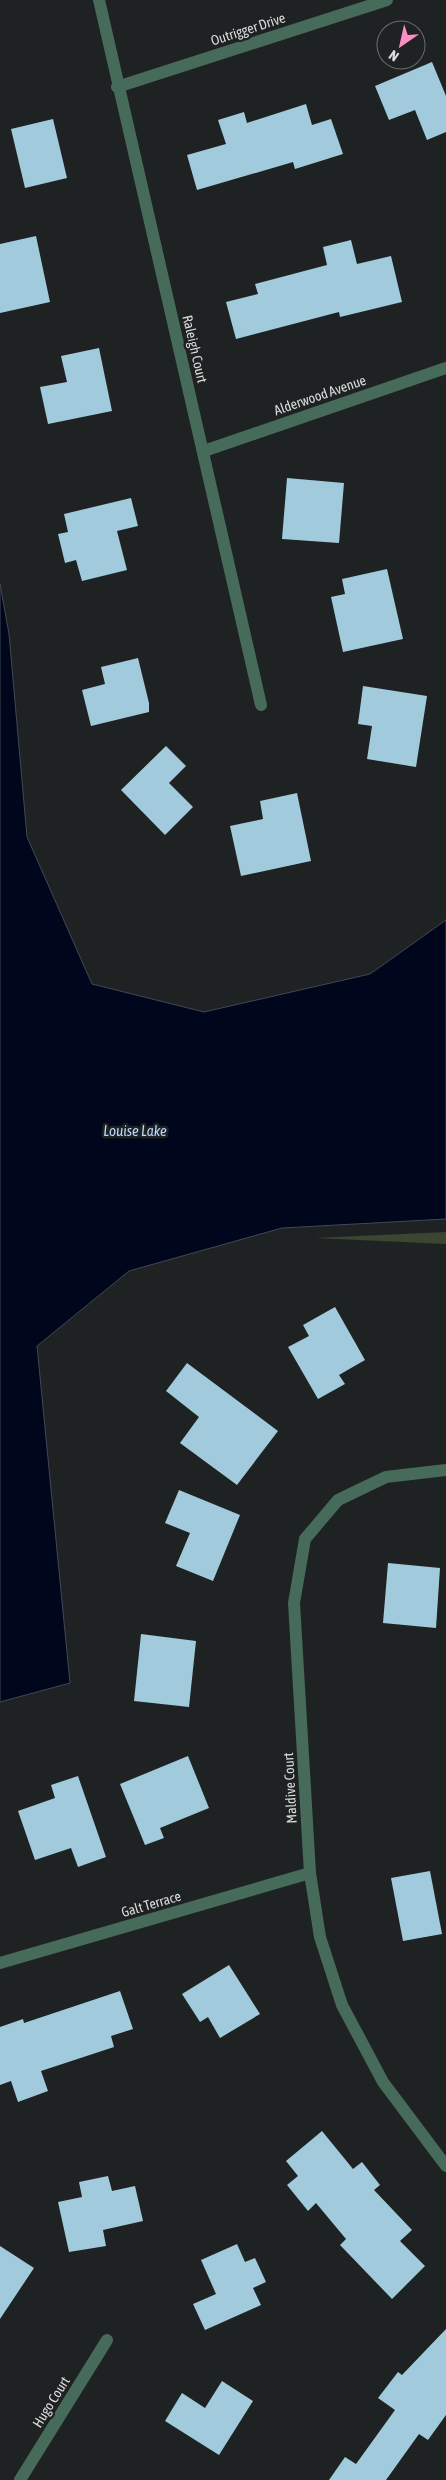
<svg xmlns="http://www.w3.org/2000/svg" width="446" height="2480" viewBox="0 0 446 2480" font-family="'Asap Condensed',sans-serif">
  <rect width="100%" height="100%" fill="#1f2222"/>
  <polygon fill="#3a4532" points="446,1232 446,1244 315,1238"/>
  <polygon fill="#00071c" stroke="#424756" points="0,584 9,634 27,837 92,984 204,1012 370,974 446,920 446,1219 282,1228 129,1271 37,1346 70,1683 0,1702"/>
  <g fill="#a1cbdc">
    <polygon points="432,62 446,96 446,132 427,140 415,110 389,120 375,86"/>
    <polygon points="306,104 312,125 331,119 343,154 295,169 293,162 197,190 187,155 226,144 218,120 244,112 247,123"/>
    <polygon points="53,119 67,178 25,188 11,129"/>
    <polygon points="36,236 50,302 0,313 0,244"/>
    <polygon points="351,240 357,264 391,256 402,302 340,317 339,312 236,339 226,302 258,294 255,284 327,265 323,247"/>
    <polygon points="99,348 112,411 48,424 40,387 67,382 61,356"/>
    <polygon points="287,478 344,483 339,543 282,539"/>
    <polygon points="131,498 138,526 117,531 127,570 82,581 76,560 65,563 58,534 68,532 64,514"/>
    <polygon points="387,569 403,639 343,652 331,597 345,594 342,579"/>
    <polygon points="138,658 149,703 149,712 91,726 82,690 105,684 101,667"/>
    <polygon points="363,686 427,696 416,767 367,759 372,726 358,724"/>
    <polygon points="166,746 186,766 169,783 193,807 165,835 121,790"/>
    <polygon points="297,793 311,861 241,876 230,826 263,819 260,801"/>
    <polygon points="335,1307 365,1360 339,1375 345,1384 318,1399 288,1347 309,1336 303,1325"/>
    <polygon points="187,1363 278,1431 237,1485 180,1443 199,1417 166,1391"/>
    <polygon points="179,1490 240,1515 213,1581 176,1566 190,1533 165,1523"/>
    <polygon points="388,1563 440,1568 436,1628 383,1623"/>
    <polygon points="141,1634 196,1641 189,1707 134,1701"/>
    <polygon points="188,1756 209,1808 160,1828 164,1838 145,1845 120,1784"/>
    <polygon points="78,1776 106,1857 78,1867 71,1848 35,1860 18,1811 55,1798 51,1785"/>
    <polygon points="430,1871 442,1934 403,1941 391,1878"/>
    <polygon points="229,1965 260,2014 220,2038 208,2017 200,2022 182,1994"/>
    <polygon points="120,1991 133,2029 111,2036 114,2047 41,2071 48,2091 18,2102 11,2081 0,2085 0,2027 23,2019 24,2023"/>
    <polygon points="322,2131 353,2169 362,2162 380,2185 374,2190 412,2230 400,2241 425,2266 392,2299 340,2245 346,2239 316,2203 308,2211 287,2185 298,2176 286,2161"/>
    <polygon points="108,2176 112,2191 135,2186 143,2221 103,2230 106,2246 69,2252 58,2202 82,2197 79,2182"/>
    <polygon points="237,2244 245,2262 255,2258 266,2282 253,2288 261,2305 205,2330 193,2304 216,2294 201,2260"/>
    <polygon points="0,2246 34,2268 0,2319"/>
    <polygon points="446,2329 446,2415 428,2440 419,2434 386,2480 329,2480 345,2457 356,2464 395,2410 378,2398 398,2372 402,2375"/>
    <polygon points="222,2381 253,2401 219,2455 165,2421 182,2393 205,2408"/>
  </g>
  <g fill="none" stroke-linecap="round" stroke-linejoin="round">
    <g stroke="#476b5a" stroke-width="12">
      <polyline points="99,0 261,705"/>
      <polyline points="117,87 387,0"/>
      <polyline points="204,451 446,368"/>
      <polyline points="446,1470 386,1477 338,1500 305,1539 294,1603 310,1873 320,1937 342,2005 383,2082 446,2166"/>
      <polyline points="0,1963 310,1873"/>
      <polyline points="20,2480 107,2340"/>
    </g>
  </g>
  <g text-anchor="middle" stroke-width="5" stroke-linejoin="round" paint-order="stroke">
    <g font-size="14" fill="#dbdddd" stroke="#1f2222">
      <text transform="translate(248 29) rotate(-18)" y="5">Outrigger Drive</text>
      <text transform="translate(195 349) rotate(77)" y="5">Raleigh Court</text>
      <text transform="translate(320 395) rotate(-19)" y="5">Alderwood Avenue</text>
      <text transform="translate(290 1788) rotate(-93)" y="5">Maldive Court</text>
      <text transform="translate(151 1904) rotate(-16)" y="5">Galt Terrace</text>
      <text transform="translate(51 2402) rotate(-58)" y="5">Hugo Court</text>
    </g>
    <g font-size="15" font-style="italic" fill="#b9d6fe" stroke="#1f2222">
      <text x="135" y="1136">Louise Lake</text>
    </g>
  </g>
  <g transform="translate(401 45) rotate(214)"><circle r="24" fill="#1f2222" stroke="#6a6d6d"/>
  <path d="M0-4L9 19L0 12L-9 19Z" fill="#fb8fc4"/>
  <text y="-8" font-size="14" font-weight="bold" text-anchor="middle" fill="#dbdddd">N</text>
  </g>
</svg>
